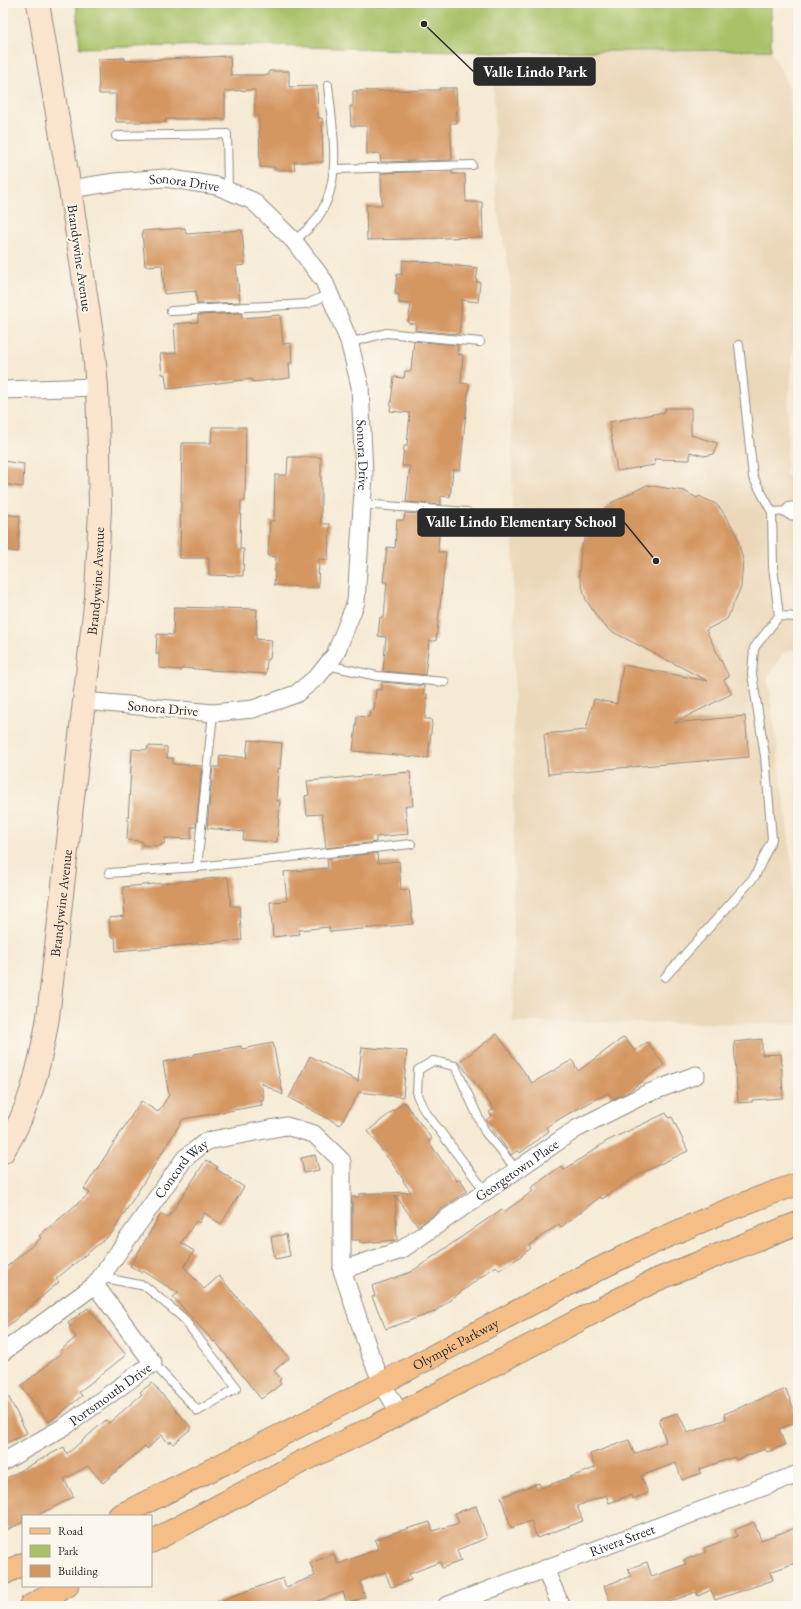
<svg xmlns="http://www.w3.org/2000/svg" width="801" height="1609" viewBox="0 0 801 1609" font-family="'EB Garamond',serif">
  <rect width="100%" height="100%" fill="#fbf7ec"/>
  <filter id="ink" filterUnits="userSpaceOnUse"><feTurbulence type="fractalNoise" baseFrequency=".025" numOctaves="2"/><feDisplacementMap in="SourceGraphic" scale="8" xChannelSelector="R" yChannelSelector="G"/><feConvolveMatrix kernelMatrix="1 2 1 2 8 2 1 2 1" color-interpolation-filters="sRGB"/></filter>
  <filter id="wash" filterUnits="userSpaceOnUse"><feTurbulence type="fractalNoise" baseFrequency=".012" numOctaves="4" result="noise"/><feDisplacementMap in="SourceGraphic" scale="16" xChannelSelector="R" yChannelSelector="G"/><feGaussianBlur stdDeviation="0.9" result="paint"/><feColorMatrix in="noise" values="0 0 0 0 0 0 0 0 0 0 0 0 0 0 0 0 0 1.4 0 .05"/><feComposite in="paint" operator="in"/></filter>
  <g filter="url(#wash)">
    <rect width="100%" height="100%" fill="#f5ead4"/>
    <polygon fill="#ebd8ba" points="771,50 790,90 798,233 798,296 789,399 786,475 798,474 798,648 783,653 768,677 792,866 798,955 798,1024 513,1022 514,650 510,274 496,203 493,52"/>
    <polygon fill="#a9c167" stroke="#6a7649" points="76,3 771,3 771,50 493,52 225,45 80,48"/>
    <g id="blocks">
      <g fill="#d59762">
        <polygon points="230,56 231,75 269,75 269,71 289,71 289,87 317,86 318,118 322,118 323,162 294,162 295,170 275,170 275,167 260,167 259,115 255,115 255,90 225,91 225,119 166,119 166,122 116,122 116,94 99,94 98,59 125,58 125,61"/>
        <polygon points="439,88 456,88 457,123 450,123 452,160 381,162 380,153 367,154 367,126 351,126 350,106 353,106 353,91 440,90"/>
        <polygon points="452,171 452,174 465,174 466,202 482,202 483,237 367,240 366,205 382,205 381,173"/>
        <polygon points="185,228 186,234 242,230 245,265 236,266 240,302 197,304 196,291 164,294 162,265 145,266 142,231"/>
        <polygon points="403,260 478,268 476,282 480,282 478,302 462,300 459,334 415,330 416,324 408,323 411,304 399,303 399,294 395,294 397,274 401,275"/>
        <polygon points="241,313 242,318 280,315 283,344 291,343 292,363 289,363 290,378 252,382 252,379 167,389 165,374 162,374 160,354 176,353 174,324 198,322 198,315"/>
        <polygon points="414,341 458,345 457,354 463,355 461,383 469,384 460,470 453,470 450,497 441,496 441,505 406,502 410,466 402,466 404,446 407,446 410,413 390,411 394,377 404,378 405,371 411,371"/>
        <polygon points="665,408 691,408 691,435 717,443 714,454 704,456 690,452 690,460 654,459 655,465 617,471 609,422 665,412"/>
        <polygon points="212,427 246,427 245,501 241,501 240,549 244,549 243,576 209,575 209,558 180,558 182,443 211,443"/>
        <polygon points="288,457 321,457 321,524 330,524 328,560 319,559 318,588 274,585 276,557 268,556 270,521 274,521 275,475 287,475"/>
        <polygon points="3,461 24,464 23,487 3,484"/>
        <polygon points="647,485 684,491 697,498 699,496 716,504 721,509 736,533 743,560 741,587 727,619 706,630 729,677 724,680 732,694 731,693 731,694 674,723 745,716 749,757 548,774 544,734 586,730 594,699 617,704 623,665 708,681 609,630 600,621 586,600 579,575 581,548 591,524 611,503"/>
        <polygon points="405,513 440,516 438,552 446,552 436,641 429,641 425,675 383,671 386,637 378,636 380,617 384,617 387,582 383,582 387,547 395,548 397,520 404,520"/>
        <polygon points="3,514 20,516 18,552 3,550"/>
        <polygon points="174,607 257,609 256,639 272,640 270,659 267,659 266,674 182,668 182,670 159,668 159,654 156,654 157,634 173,635"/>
        <polygon points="382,682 424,686 424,694 427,694 425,719 431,719 432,724 428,758 353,751 357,716 369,717 370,710 374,710 376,689 382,690"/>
        <polygon points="248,740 282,743 280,769 278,768 276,800 280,801 277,842 243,840 244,832 207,828 213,767 219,767 220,755 246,758"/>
        <polygon points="148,746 167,747 167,758 173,758 173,764 202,766 196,827 191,827 191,839 165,838 164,844 161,844 161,846 142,845 142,841 127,840 132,749 147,750"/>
        <polygon points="410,772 413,806 405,806 408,834 376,837 376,842 326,848 322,814 307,815 305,796 309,795 307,781"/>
        <polygon points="377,853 378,863 399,861 401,890 409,889 413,924 330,932 329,927 299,930 300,934 273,937 270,902 287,901 284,872 328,868 327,859"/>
        <polygon points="228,877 231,906 239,906 242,940 116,951 115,937 111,937 109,918 125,916 123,887"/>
        <polygon points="497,1034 532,1083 572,1060 578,1071 624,1037 635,1051 647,1042 664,1065 625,1094 613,1099 608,1093 568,1114 546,1127 549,1131 520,1153 518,1150 511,1155 486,1120 492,1116 489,1112 494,1109 459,1062"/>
        <polygon points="762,1039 762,1055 781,1054 783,1098 752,1100 752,1102 738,1103 734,1042"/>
        <polygon points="273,1043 283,1095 261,1083 264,1100 261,1101 262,1105 183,1119 112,1233 56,1279 59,1282 3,1330 3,1270 41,1238 39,1236 90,1193 84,1189 141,1101 158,1112 169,1095 163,1062 194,1056 194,1054 241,1046 242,1049"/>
        <polygon points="362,1047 407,1051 403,1097 359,1092 340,1125 289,1098 310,1056 358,1081"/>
        <polygon points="404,1102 432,1139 428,1141 457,1181 460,1179 467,1191 418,1226 395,1195 397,1240 360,1243 360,1240 352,1240 352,1197 359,1197 359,1194 411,1192 403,1181 404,1180 368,1131"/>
        <polygon points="666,1113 669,1118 672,1117 688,1151 641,1173 602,1199 600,1197 561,1227 559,1224 529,1245 531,1248 517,1259 499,1270 496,1266 434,1312 386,1329 372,1297 375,1296 372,1286 411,1272 502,1209 504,1212 533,1191 531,1188 561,1166 564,1170 607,1141"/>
        <polygon points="315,1155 319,1170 304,1173 301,1158"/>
        <polygon points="206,1160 218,1167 216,1169 244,1187 221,1224 204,1213 199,1223 196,1221 181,1243 194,1251 184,1267 204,1289 219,1276 289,1358 274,1371 281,1379 279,1381 281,1384 261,1399 215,1341 214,1342 173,1297 178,1293 143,1271 142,1273 130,1266 161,1214 168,1218"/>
        <polygon points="286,1234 290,1256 275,1259 271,1237"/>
        <polygon points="88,1308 126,1355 79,1392 82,1396 49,1422 21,1386 63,1352 61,1350 76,1337 69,1328 71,1327 68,1323"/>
        <polygon points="152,1383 192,1428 173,1444 171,1441 168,1443 162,1435 147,1449 145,1446 103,1483 88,1466 64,1479 74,1497 36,1516 23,1516 23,1522 3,1532 3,1480 64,1447 67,1454 106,1420 109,1423 142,1394 140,1392"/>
        <polygon points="3,1386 27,1433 3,1445"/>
        <polygon points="786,1389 798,1421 779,1429 785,1445 767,1452 765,1449 736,1460 734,1457 700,1469 701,1473 682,1480 676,1463 641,1476 648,1493 632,1499 631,1495 609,1503 606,1495 577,1506 583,1521 537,1538 531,1521 511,1528 501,1497 539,1483 541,1488 595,1468 590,1454 629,1440 634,1454 666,1442 659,1419 678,1413 688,1433 726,1419 724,1414"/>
        <polygon points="476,1506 487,1538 457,1550 461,1561 442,1568 440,1562 409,1574 411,1580 391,1587 385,1572 360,1581 365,1597 347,1604 343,1592 304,1606 212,1606 211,1604 283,1578 286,1587 315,1576 310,1563 334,1554 338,1564 378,1549 375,1540 393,1533 430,1522 433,1531 459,1523 455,1513"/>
        <polygon points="754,1522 761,1540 798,1527 798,1562 770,1572 773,1580 715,1600 711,1590 698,1596 696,1592 659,1606 612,1606 604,1586 631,1576 628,1569 647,1562 652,1577 686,1564 684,1560 706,1552 704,1548 737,1536 735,1530"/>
      </g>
    </g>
  </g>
  <g filter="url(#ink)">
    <use href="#blocks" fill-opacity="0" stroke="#908a80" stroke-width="1"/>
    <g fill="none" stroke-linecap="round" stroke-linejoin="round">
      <defs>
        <g id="lane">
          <polyline points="116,136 227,134 228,191"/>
          <polyline points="335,169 472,165"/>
          <path d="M294,241C302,234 313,226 318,217C344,179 332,128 328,85"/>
          <polyline points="171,311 307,304 329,294"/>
          <polyline points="349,343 386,333 480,342"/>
          <polyline points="739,345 753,477 772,512 773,567 779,616 798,617"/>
          <polyline points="361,504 467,512"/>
          <polyline points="772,512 791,511"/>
          <polyline points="327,665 377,676 445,682"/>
          <polyline points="197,867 213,713"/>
          <polyline points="109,873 197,867 411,844"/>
          <polyline points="665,977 755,876 772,839 765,756 752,674 754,648 779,616"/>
          <polyline points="485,1191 424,1110 417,1095 418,1070 433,1061 455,1066 485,1132 517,1170"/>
          <polyline points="100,1277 145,1286 182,1317 237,1388 198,1411 153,1363"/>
        </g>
        <g id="street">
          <path id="s1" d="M70,189L115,182L165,178L217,186L253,201L294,241L324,281L349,341L360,386L364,475L356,602L335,655L318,676L296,694L253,709L213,713L85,701"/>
          <polyline points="3,390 97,387"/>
          <polyline points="791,511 798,511"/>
          <path id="s2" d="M342,1270L401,1250L576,1129L646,1094L696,1075"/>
          <path id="s3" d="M3,1352L95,1285L185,1158L207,1141L286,1126L314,1134L342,1161V1270L370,1354L382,1383L400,1414"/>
          <path id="s4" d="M3,1462L67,1425L153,1363L95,1285"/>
          <polyline points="545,1569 561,1606"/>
          <path id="s5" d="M446,1606L798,1474"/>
        </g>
        <g id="secondary">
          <path id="s6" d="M3,1152C30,1110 40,1065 48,1017L96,596L100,508L99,450L97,387L93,341L70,189L38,3"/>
        </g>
        <g id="primary">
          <path id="s7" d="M119,1516C207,1471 297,1429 384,1382C519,1311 653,1233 798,1184"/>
          <polyline points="151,1542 301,1462 376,1426 656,1280 798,1223"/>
          <polyline points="3,1574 23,1564"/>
          <polyline points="30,1606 67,1586"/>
        </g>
      </defs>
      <use href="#lane" stroke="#908a80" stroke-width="10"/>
      <use href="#street" stroke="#908a80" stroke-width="19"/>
      <use href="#secondary" stroke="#908a80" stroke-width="24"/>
      <use href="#primary" stroke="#908a80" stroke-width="24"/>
      <use href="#lane" stroke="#fff" stroke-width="8"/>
      <use href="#street" stroke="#fff" stroke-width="17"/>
      <use href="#secondary" stroke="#fbe5cf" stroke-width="22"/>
      <use href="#primary" stroke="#f5be86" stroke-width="22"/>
    </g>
  </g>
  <g text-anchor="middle" stroke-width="4" stroke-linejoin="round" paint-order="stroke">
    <g font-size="14" fill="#2b2b2b" stroke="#fbf7ec">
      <text dy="5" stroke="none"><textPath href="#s1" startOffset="115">Sonora Drive</textPath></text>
      <text transform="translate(80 258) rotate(82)" y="5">Brandywine Avenue</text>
      <text dy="5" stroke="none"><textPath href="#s1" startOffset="475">Sonora Drive</textPath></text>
      <text dy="5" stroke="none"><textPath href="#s6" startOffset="582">Brandywine Avenue</textPath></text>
      <text transform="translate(163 708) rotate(5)" y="5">Sonora Drive</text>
      <text dy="5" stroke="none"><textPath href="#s6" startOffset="258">Brandywine Avenue</textPath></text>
      <text dy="5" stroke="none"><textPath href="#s2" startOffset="203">Georgetown Place</textPath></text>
      <text dy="5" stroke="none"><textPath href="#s3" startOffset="259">Concord Way</textPath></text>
      <text dy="5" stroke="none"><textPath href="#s7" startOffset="378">Olympic Parkway</textPath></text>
      <text dy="5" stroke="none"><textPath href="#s4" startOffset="127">Portsmouth Drive</textPath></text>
      <text dy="5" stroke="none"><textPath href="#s5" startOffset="188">Rivera Street</textPath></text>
    </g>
  </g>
  <path fill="none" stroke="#2b2b2b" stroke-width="1.5" d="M424 24L474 72M656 561L624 522"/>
  <g fill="#2b2b2b" stroke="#fbf7ec" stroke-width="1.5">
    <circle cx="424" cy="24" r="4"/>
    <circle cx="656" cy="561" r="4"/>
  </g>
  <g fill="#2b2b2b" stroke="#2b2b2b" stroke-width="1.5">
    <rect x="474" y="58" width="121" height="27" rx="4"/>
    <rect x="418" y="509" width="206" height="27" rx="4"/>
  </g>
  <g font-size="15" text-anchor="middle" font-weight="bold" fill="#fff">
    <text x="535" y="77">Valle Lindo Park</text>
    <text x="521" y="527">Valle Lindo Elementary School</text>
  </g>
  <rect width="801" height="1609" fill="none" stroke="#fbf7ec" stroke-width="16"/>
  <rect x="22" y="1515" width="130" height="72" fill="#fbf7ec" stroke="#a8a59f"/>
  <rect x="30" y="1528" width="20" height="6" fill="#f5be86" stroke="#a8a59f"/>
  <text x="58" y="1535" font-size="12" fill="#2b2b2b">Road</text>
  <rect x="30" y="1545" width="20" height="12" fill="#a9c167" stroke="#a8a59f"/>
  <text x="58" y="1555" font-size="12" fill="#2b2b2b">Park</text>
  <rect x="30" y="1565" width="20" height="12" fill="#d59762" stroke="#a8a59f"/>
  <text x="58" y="1575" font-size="12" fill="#2b2b2b">Building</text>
</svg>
